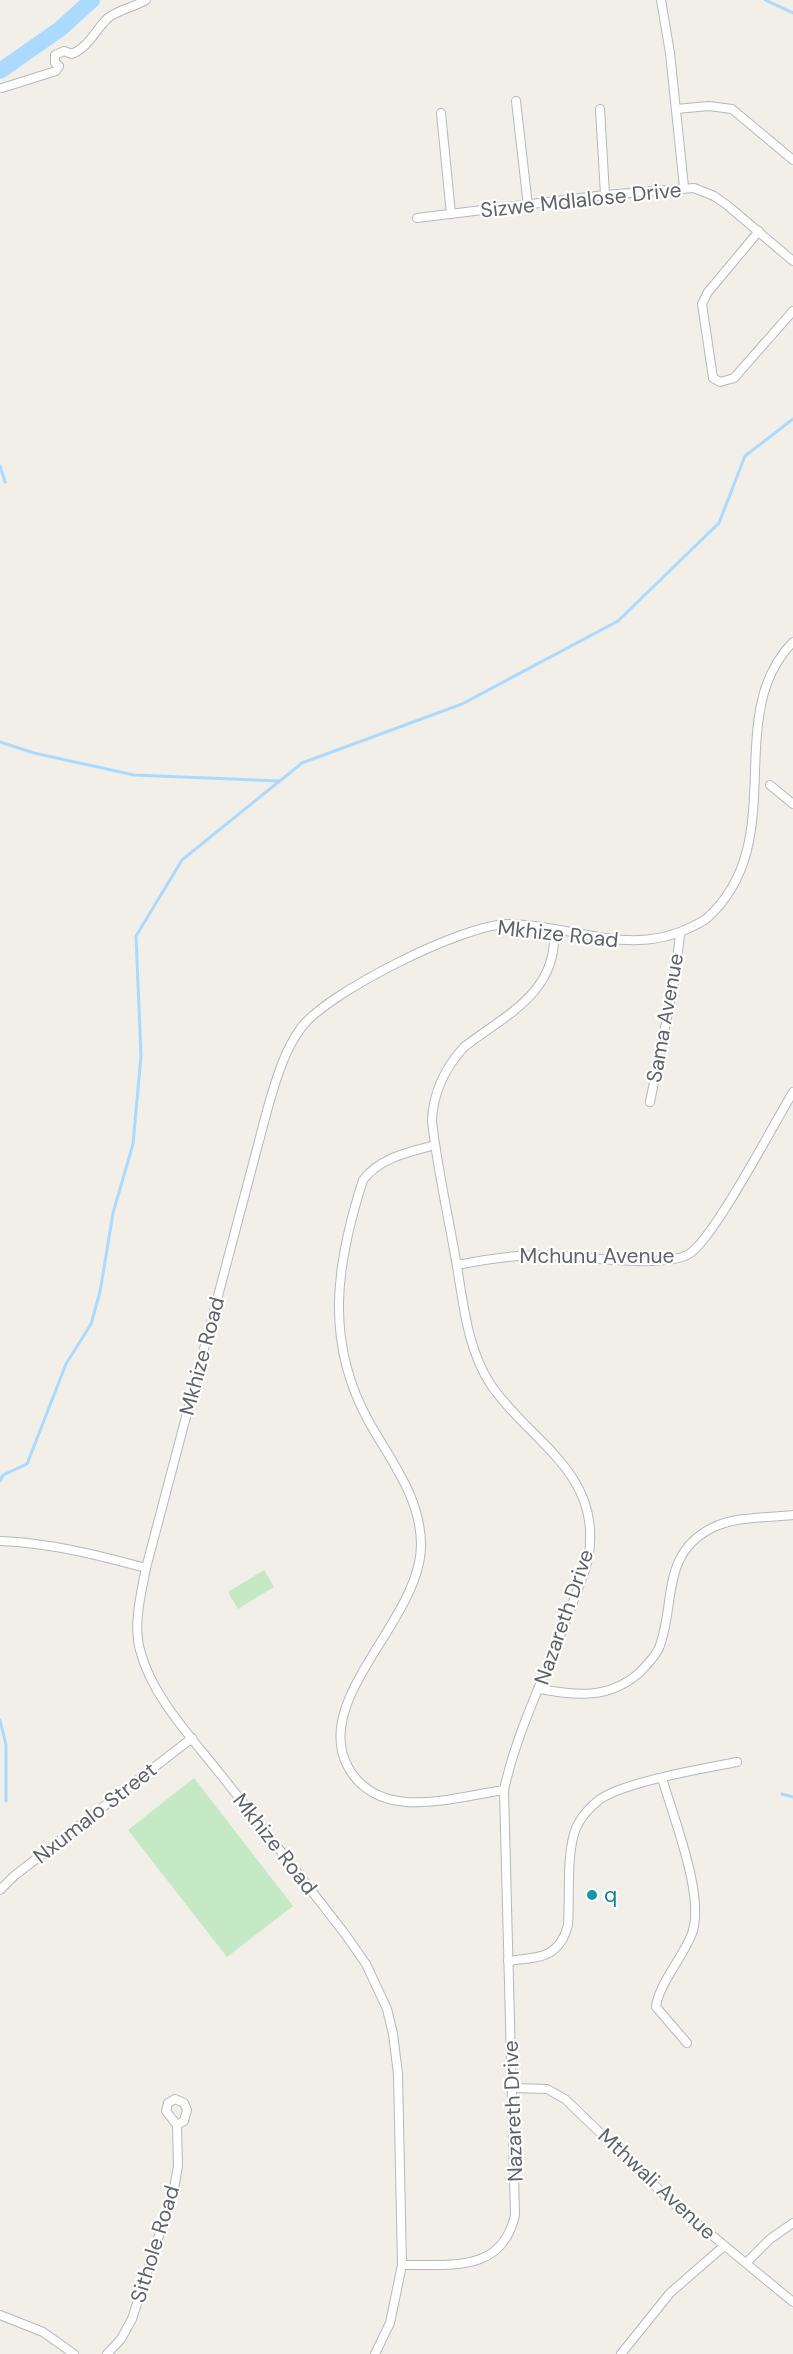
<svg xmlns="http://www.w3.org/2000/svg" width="793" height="2354" viewBox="0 0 793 2354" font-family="'DM Sans',sans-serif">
  <rect width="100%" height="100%" fill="#f1efe8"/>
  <g fill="#c5e8c5">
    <polygon points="264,1570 274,1587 238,1609 228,1592"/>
    <polygon points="194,1778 293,1906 227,1957 128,1830"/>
  </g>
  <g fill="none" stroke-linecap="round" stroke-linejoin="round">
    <g stroke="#aadaff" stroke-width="3">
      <polyline points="765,0 793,13"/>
      <polyline points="0,466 5,482"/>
      <polyline points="0,742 34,753 134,775 279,781"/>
      <polyline points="0,1481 3,1475 27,1464 66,1364 91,1324 100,1292 113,1213 133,1144 141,1056 136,936 182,860 302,763 462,704 618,621 719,523 745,456 793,419"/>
      <polyline points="0,1720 6,1745 6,1801"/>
      <polyline points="782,1794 793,1797"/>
    </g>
    <polyline stroke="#aadaff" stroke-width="16" points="0,71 60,29 92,0"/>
    <defs>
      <g id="street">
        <polyline points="661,0 670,53 684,187"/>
        <path d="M2,88L56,71L59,66L55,63V55L64,51L72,54C90,46 95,30 108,18C117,10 135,7 146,0"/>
        <polyline points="516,101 528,206"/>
        <polyline points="600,109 605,195"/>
        <polyline points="676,109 709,106 732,109 793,160"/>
        <polyline points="441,113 451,214"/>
        <polyline points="417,218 605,195 694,188 714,196 727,205 793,261"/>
        <polyline points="759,231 708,292 702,304 713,378 720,382 734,378 793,311"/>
        <polyline points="770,785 793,804"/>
        <polyline points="650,1102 674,983 680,935"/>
        <path d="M435,1145C407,1153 381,1157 363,1180C336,1264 324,1341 369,1422C391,1461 421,1498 421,1545C421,1619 313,1697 347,1765C377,1824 454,1797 504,1790"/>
        <path d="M457,1265C487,1259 517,1254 548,1255C580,1256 663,1269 689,1254C713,1240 775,1122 793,1092"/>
        <path d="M0,1541C51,1543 97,1555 146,1568"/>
        <path d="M540,1689C577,1696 609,1699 639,1673C646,1666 655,1657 659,1648C676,1605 660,1554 712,1528C735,1516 768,1518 793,1515"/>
        <path d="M662,1778C673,1817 707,1900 691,1936C683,1956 658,1986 656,2007L687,2043"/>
        <polyline points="0,1890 14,1876 192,1738"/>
        <path d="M508,1961C539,1957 559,1959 568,1925C570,1897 566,1853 576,1828C581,1817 590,1807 599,1800C623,1782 706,1768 737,1762"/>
        <polyline points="513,2088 547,2089 565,2099 674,2204 793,2302"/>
        <polyline points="746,2263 770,2239 793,2223"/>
        <path d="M402,2265C449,2264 502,2274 515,2215L504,1790C518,1725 551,1665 573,1602C580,1583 590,1562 590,1541C594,1469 526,1437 491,1385C466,1348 463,1298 455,1255C447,1210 437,1166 432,1121C433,1092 445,1068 464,1047C507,1014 558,992 554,930"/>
        <polyline points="0,2315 43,2332 74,2354"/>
        <polyline points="107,2354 121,2339 132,2319 174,2189 178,2166 177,2125 166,2111 168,2103 175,2099 184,2103 187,2110 184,2121 177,2125"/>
        <path d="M375,2354L390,2323L402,2265L398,2074L393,2034L387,2009L366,1964L345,1934C304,1881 263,1828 221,1775C192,1738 152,1697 140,1650C133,1624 141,1594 146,1568L268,1107C276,1080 284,1051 301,1028C326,993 464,924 508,924C581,925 636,963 706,919C793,842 720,716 793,642"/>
        <polyline points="621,2354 670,2293 724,2246"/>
      </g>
    </defs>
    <use href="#street" stroke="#b5b8bc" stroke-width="10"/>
    <use href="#street" stroke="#fff" stroke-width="8"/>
  </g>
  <circle fill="#0f9aa8" stroke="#fff" stroke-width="2" cx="592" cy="1895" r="6"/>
  <g text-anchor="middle" stroke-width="4.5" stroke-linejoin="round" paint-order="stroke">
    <g font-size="21" fill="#5f6368" stroke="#fff">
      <text transform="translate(581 200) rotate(-6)" y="7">Sizwe Mdlalose Drive</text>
      <text transform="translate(558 934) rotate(6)" y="7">Mkhize Road</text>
      <text transform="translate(665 1018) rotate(-80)" y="7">Sama Avenue</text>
      <text x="597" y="1263">Mchunu Avenue</text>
      <text transform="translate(202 1356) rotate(-75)" y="7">Mkhize Road</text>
      <text transform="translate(564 1617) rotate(-71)" y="7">Nazareth Drive</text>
      <text transform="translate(95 1813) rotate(-38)" y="7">Nxumalo Street</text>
      <text transform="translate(275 1844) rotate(52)" y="7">Mkhize Road</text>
      <text transform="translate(513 2111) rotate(-92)" y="7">Nazareth Drive</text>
      <text transform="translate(657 2184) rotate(43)" y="7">Mthwali Avenue</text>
      <text transform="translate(155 2244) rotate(-73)" y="7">Sithole Road</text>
    </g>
    <g font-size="21" fill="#0d838f" stroke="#fff" text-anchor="start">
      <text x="604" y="1902">q</text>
    </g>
  </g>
</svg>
